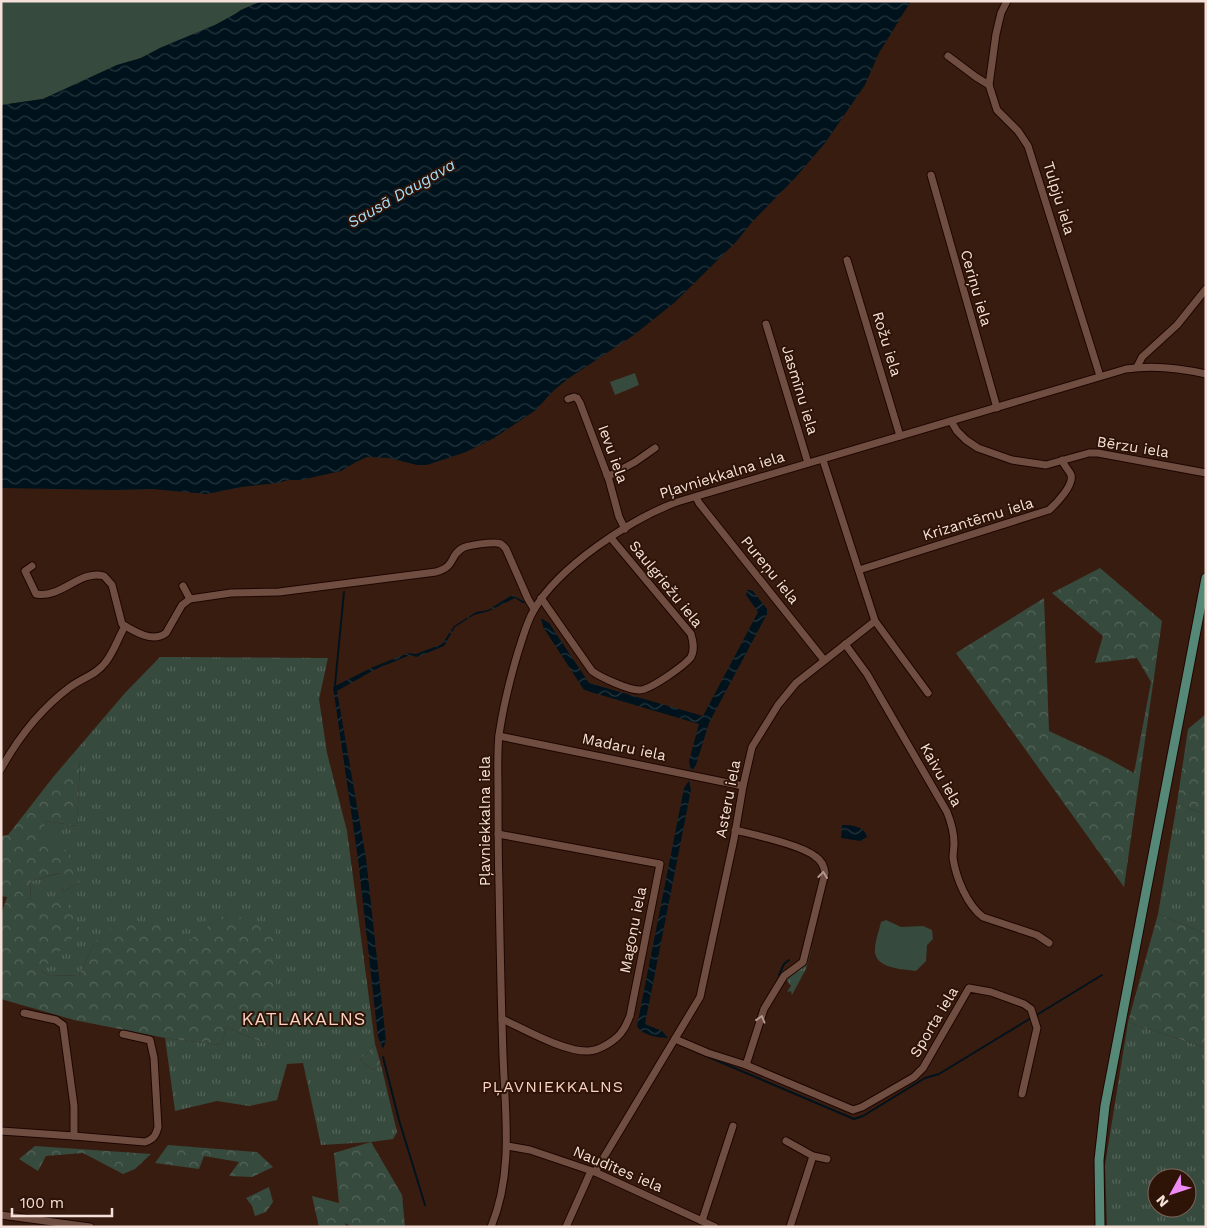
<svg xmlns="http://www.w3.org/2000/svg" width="1207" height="1228" viewBox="0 0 1207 1228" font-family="'Work Sans',sans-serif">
  <defs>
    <pattern id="grass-tufts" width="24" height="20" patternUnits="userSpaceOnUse" patternTransform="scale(1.25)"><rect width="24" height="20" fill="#374a3e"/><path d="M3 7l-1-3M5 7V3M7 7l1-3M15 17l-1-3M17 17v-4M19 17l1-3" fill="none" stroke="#556459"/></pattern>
    <pattern id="forest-crowns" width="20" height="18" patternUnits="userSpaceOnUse" patternTransform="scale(1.25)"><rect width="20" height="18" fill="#374a3e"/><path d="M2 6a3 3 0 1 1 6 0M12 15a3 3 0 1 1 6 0" fill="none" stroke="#556459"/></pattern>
    <pattern id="water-waves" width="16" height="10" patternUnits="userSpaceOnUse" patternTransform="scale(1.25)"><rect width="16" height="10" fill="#00131d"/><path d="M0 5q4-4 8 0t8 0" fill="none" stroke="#26353d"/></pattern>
  </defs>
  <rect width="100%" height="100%" fill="#391c10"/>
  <g fill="url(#grass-tufts)" fill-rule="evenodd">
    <polygon points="160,657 328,658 319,699 327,753 347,831 375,1044 360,1060 373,1070 381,1065 397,1132 393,1139 371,1142 321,1145 303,1063 287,1064 277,1100 249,1106 217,1101 175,1111 165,1038 221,1045 226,1027 264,1043 226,913 183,946 95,942 79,975 49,976 41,970 30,901 31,881 60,873 63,892 81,881 38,843 46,821 77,826 80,761 54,776 125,693"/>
    <polygon points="1177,803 1206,815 1206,934 1158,914"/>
    <polygon points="812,947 806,969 792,995 791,991 787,992 791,986 785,978 805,964"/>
    <path d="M1128,1022L1206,1048V1227H1107L1105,1165ZM1157,1178H1187V1208H1157Z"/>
  </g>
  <g fill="url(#forest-crowns)">
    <polygon points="1100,568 1162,621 1124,887 956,653 1044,598 1049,731 1107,758 1134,773 1151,682 1137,658 1095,663 1103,636 1052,593"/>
    <polygon points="1206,714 1206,815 1177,803 1188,729"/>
    <polygon points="80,760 77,826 46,821 39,842 61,841 81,881 63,892 59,873 31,881 30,901 64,897 80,930 41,970 49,976 79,975 95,942 119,922 161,923 183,945 226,913 276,928 276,1036 264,1043 226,1027 221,1045 165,1038 74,1020 1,999 1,915 7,897 1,896 1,836 8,835 54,776"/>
    <polygon points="1158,914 1206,934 1206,1048 1128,1022"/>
    <polygon points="375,1044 381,1065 373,1070 360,1060"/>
    <polygon points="371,1142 402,1195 405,1227 352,1227 345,1223 346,1227 319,1227 312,1196 339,1203 334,1153"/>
    <polygon points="168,1145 257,1152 273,1167 252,1177 229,1176 239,1162 204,1156 199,1169 155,1163"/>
    <polygon points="35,1146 151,1154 135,1169 123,1174 83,1153 46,1156 38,1171 19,1159"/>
    <polygon points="269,1187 273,1202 266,1212 255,1216 252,1206 246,1198"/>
  </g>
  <g fill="#374a3e">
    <polygon points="1,1 262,1 241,10 236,14 215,25 160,48 141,58 117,65 43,99 1,105"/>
    <polygon points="635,373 639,385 615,395 610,382"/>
    <path d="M886,920L901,927L923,926L932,930L933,939L927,945L926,961L916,971C903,969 878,969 875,953C874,944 879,931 881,922Z"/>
  </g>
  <g fill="url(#water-waves)">
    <polygon points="262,1 911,1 879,53 865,85 825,143 796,177 752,222 736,242 674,303 634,335 569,378 553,391 536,410 494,438 466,452 427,465 417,465 389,458 367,457 356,462 341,471 301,480 288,480 278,483 241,487 207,494 152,489 115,490 1,488 1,105 43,99 117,65 141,58 160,48 215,25 235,14 241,10"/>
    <polygon points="747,590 750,590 753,591 767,609 767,614 709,723 696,765 691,772 689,761 699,724 584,690 543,627 541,618 549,623 589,683 703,716 758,612 746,595"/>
    <polygon points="512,595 525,602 524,604 515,598 489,611 474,615 455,627 444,646 417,657 410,655 374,670 337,691 366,858 386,1041 383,1049 378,1037 358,859 333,687 373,667 408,653 416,654 442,644 454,626 476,612 488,610"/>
    <path d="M689,780L691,790L645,1024L662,1031L668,1038C659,1038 641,1035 637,1026L684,788Z"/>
    <path d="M842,825C852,825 864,826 867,837L860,841L841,838Z"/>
  </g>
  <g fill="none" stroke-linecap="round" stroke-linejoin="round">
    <g stroke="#00131d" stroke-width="2">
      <polyline points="335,685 344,592"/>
      <polyline points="779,975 784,964 789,960"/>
      <polyline points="1035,1016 1102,975"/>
      <polyline points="692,1050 854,1119 863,1116 925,1078 939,1074 1031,1018"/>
      <polyline points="383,1057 399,1120 425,1205"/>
    </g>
    <defs>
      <g id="minor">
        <polyline points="1007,1 1001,13 996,34 989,85 997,110 1018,131 1028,146 1100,376"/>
        <polyline points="948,56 976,77 989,85"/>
        <polyline points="931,175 997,408"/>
        <polyline points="847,260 900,436"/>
        <polyline points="766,324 808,463"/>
        <polyline points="1137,367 1142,357 1177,325 1206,289"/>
        <polyline points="568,399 574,397 577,398 580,403 609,480 619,517 625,529"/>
        <polyline points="951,421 957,431 966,440 978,448 1012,460 1046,465 1089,453 1098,453 1206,473"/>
        <polyline points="607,475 611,475 635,462 655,448"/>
        <polyline points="696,497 699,503 824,660"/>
        <path d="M32,566L25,571L36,594C61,599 80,569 104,576L112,585L122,624C135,632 153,643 166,633L182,605L190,599L231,593L279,592L436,572C456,566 449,557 461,549C466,545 495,541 501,544C502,544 505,548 506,549L528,599L534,609"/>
        <path d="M859,570L1049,510C1056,504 1074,485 1071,475C1069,470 1064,466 1062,460"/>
        <polyline points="183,586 190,599"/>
        <path d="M541,598L592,671C600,677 628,690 639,690C649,691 685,665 691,657C695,649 693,641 691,634L611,538"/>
        <polyline points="875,621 928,693"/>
        <path d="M845,644L867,674L947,812C951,822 954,832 954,843C954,848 953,853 953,858C956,878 967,905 983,917L1037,935L1049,943"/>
        <polyline points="499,736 743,786"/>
        <path d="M1,769C18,738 42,708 70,687C82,678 96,675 105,663C114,652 118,638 125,626"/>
        <path d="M735,830C755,835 802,845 816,857C822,861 824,866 825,873L803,962L784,976L764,1009L746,1065"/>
        <path d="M498,834L660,864L630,1016C628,1020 626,1026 623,1030C617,1040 599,1051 588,1051C564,1052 524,1029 502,1019"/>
        <polyline points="675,1039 708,1053 746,1065 853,1110 862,1107 914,1077 923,1068 969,988 991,992 1024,1004 1031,1009 1037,1028 1022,1094"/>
        <polyline points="1,1131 74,1136 74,1106 63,1025 56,1020 24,1013"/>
        <path d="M74,1136L145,1142C154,1139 156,1135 158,1127L154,1058L150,1040L123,1034"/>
        <polyline points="786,1141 813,1156 827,1159"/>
        <polyline points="507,1146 530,1150 595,1172 715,1227"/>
        <polyline points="595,1172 700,997 734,839 743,786 752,747 778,705 796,683 875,621 823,460"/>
        <polyline points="1,1215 90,1227"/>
        <polyline points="702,1221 733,1126"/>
        <path d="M491,1227C514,1172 505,1112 503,1055C501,998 500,941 499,885C498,853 498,822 498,791C498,773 497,753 499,735C503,707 510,679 518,652C523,638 526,623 534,610C558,567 631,519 677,502L1126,369C1152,365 1180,368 1206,374"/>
        <polyline points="566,1227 591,1171"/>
        <polyline points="790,1227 813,1156"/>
      </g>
      <polyline id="major" points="1100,1227 1099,1160 1105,1106 1206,578"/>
    </defs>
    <use href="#minor" stroke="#1e0500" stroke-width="9"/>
    <use href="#major" stroke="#1e0500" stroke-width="11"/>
    <use href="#minor" stroke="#6f4e41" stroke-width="7"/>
    <use href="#major" stroke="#568878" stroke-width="9"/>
  </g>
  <defs><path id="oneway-chevron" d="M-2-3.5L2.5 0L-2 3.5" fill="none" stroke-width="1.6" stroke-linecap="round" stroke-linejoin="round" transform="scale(1.25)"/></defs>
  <g stroke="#b2988d">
    <use href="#oneway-chevron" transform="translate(823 875) rotate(-83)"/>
    <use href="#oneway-chevron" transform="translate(761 1019) rotate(-73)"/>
  </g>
  <g text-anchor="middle" stroke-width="4" stroke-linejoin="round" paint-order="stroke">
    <g font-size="15" fill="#f5e1d9" stroke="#2e1307">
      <text transform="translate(1059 198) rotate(73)" y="5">Tulpju iela</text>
      <text transform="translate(976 288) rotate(74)" y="5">Ceriņu iela</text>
      <text transform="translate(887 344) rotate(73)" y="5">Rožu iela</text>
      <text transform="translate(800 390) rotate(73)" y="5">Jasmīnu iela</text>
      <text transform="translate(1133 447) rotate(9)" y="5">Bērzu iela</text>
      <text transform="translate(613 454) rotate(70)" y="5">Ievu iela</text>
      <text transform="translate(722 475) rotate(-17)" y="5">Pļavniekkalna iela</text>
      <text transform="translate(978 519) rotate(-17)" y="5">Krizantēmu iela</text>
      <text transform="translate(770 570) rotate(51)" y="5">Pureņu iela</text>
      <text transform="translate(666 584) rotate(51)" y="5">Saulgriežu iela</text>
      <text transform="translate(624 747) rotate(12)" y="5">Madaru iela</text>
      <text transform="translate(941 775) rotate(61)" y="5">Kaivu iela</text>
      <text transform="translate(728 799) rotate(-79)" y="5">Asteru iela</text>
      <text transform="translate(485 821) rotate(-90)" y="5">Pļavniekkalna iela</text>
      <text transform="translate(633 930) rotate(-79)" y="5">Magoņu iela</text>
      <text transform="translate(934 1022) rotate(-59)" y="5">Sporta iela</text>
      <text transform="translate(618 1169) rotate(23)" y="5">Naudītes iela</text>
    </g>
    <g font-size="16" font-style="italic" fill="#a3defc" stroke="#2e1307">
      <text transform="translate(401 193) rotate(-30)" y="6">Sausā Daugava</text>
    </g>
    <g font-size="16" letter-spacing="1" fill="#f9d2c2" stroke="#2e1307">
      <text x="553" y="1092">PĻAVNIEKKALNS</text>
    </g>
    <g font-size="18" letter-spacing="1" fill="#f9d2c2" stroke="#2e1307">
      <text x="304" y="1025">KATLAKALNS</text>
    </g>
  </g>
  <rect width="1207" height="1228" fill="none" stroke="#f5e1d9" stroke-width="5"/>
  <g transform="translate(1172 1193) rotate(230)"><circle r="24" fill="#2e1307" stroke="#7e655b"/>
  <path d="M0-4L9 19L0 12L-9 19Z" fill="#ef8bf7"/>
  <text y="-8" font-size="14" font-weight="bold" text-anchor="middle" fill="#f5e1d9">N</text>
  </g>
  <path d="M12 1208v8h100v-8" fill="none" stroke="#f5e1d9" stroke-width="2.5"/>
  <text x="20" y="1208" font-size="15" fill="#f5e1d9" stroke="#2e1307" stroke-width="4" paint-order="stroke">100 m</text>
</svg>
